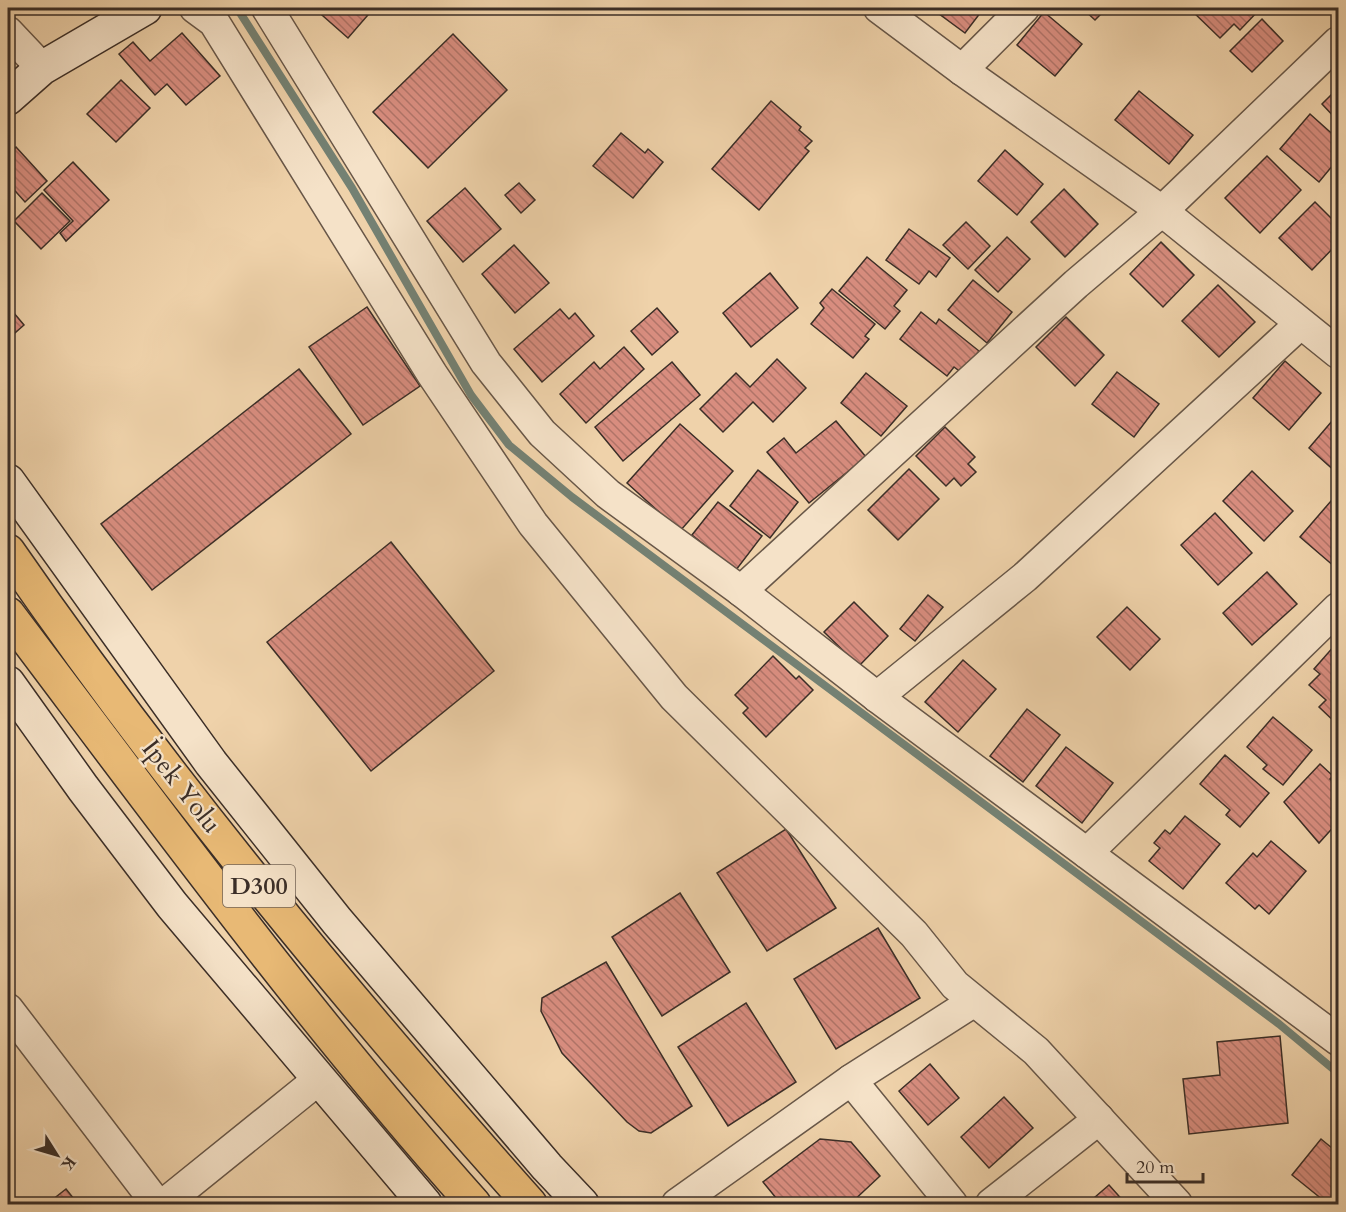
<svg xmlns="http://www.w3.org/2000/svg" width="1346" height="1212" viewBox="0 0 1346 1212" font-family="Cardo,serif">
  <defs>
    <pattern id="building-back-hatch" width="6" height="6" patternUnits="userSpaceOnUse" patternTransform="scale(1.5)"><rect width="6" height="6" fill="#d88d7f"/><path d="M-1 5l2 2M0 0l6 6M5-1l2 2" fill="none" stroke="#b07468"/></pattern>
  </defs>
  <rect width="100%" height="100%" fill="#efd2aa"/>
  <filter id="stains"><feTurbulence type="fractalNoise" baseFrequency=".00333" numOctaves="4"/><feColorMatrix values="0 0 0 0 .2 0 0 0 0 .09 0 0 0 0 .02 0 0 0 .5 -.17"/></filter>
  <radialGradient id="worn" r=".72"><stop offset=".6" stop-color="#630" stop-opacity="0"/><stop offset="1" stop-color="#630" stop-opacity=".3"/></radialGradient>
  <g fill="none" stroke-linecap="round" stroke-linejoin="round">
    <polyline stroke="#748173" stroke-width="8" points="237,8 352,188 471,395 509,445 572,497 1279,1024 1338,1073"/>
  </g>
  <g fill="url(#building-back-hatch)" stroke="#3b2e27" stroke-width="1.5">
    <polygon points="314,8 374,8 348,38"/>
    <polygon points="931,8 984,8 965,33"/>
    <polygon points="1082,8 1107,8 1095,20"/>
    <polygon points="1189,8 1254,8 1258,11 1240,30 1234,24 1220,38"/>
    <polygon points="1044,12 1082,44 1055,76 1017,45"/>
    <polygon points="1262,19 1283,41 1252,72 1230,51"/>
    <polygon points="182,33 220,76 186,105 167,84 155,95 119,54 133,42 150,61"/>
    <polygon points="453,34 507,90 428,168 373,112"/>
    <polygon points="121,80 150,108 116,142 87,114"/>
    <polygon points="1338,88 1338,121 1322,104"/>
    <polygon points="1139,91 1193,135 1169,164 1115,120"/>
    <polygon points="771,101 801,127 799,130 812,141 805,148 809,151 759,210 712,169"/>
    <polygon points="1310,114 1338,139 1338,159 1319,182 1280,149"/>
    <polygon points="621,133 645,153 648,149 663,162 633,198 593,166"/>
    <polygon points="16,147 47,181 25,202 8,183 8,155"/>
    <polygon points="1005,150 1043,184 1017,215 978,181"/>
    <polygon points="1267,156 1301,190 1260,233 1225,198"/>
    <polygon points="73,162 109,200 66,241 60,233 73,221 44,190"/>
    <polygon points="519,183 535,200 521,213 505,195"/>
    <polygon points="465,188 501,229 463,262 427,221"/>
    <polygon points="1064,189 1098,224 1065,257 1031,222"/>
    <polygon points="42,193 70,221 41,249 14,221"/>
    <polygon points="1315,202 1338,225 1338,243 1312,270 1279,238"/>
    <polygon points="966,222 990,246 968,269 943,245"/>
    <polygon points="909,229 950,258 936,277 929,271 919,284 886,260"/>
    <polygon points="1007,237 1030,259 998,292 975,270"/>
    <polygon points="1161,242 1194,275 1163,307 1130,274"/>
    <polygon points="514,245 549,283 515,313 482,274"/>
    <polygon points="867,257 907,290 894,306 900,311 885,329 839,291"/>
    <polygon points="770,273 798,308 751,347 723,313"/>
    <polygon points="973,280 1012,312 987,343 948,310"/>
    <polygon points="1218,285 1255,322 1219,357 1182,321"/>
    <polygon points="832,289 875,324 865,336 869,339 853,358 811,324 824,308 820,303"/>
    <polygon points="8,306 24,325 8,339"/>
    <polygon points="367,307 420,386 363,425 309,347"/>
    <polygon points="657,308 678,332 652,355 631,331"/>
    <polygon points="560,309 569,319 575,313 594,336 542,382 514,349"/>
    <polygon points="921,312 936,324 939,319 979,351 962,373 954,367 947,376 900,339"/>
    <polygon points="1066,317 1104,355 1075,386 1036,347"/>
    <polygon points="624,347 644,369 586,423 560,394 594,362 600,369"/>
    <polygon points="777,359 806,388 773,422 753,402 723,432 700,409 736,373 750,387"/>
    <polygon points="1285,361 1321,393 1289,430 1253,398"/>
    <polygon points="672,362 700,395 623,461 595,427"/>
    <polygon points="299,369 351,434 152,590 101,524"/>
    <polygon points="1117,372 1159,404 1134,437 1092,404"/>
    <polygon points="866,373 907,406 881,436 841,403"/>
    <polygon points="1338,414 1338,471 1337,473 1309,448"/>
    <polygon points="836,421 866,457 809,503 767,452 784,438 796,453"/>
    <polygon points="680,424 733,471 680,531 627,483"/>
    <polygon points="945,427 975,457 968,464 976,472 961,486 954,478 946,486 916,456"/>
    <polygon points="909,469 939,499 898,540 868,510"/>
    <polygon points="758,470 798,502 770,538 730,506"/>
    <polygon points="1252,471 1293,511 1264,541 1223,501"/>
    <polygon points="1337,494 1338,495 1338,564 1335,567 1300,537"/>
    <polygon points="718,502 762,536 736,570 692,535"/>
    <polygon points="1215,513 1252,553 1218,585 1181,545"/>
    <polygon points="391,542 494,671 371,771 267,642"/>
    <polygon points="1267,572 1297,604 1252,645 1223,613"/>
    <polygon points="928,595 943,607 915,641 900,629"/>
    <polygon points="854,602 888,636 859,666 824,632"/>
    <polygon points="1127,607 1160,639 1130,670 1097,637"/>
    <polygon points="1335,645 1338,648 1338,725 1319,707 1326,700 1309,685 1320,674 1314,669"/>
    <polygon points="773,656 796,679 799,676 813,690 766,737 743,713 748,708 735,695"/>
    <polygon points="963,660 996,689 958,732 925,702"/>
    <polygon points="1027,709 1060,735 1023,782 990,756"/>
    <polygon points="1273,717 1312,750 1283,785 1263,769 1267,765 1247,747"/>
    <polygon points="1066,747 1113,783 1082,823 1036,786"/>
    <polygon points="1225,755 1269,793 1240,827 1226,815 1230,810 1200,784"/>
    <polygon points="1320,764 1333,776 1330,779 1338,787 1338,822 1319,843 1284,802"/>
    <polygon points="1185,816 1220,844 1183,889 1149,861 1160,848 1154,843 1165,830 1170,834"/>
    <polygon points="786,829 836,908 767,951 717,873"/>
    <polygon points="1271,841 1306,871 1269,914 1259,905 1255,909 1226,883 1253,853 1257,857"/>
    <polygon points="680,893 730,972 662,1016 612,937"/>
    <polygon points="878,928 920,998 836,1049 794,979"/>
    <polygon points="606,962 692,1106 651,1133 639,1131 627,1122 562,1053 541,1011 542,998"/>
    <polygon points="746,1003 796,1082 728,1126 678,1047"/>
    <polygon points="1280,1036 1288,1123 1189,1134 1183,1079 1220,1075 1217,1042"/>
    <polygon points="930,1064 959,1098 928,1125 899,1091"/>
    <polygon points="1004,1097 1033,1128 989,1168 961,1137"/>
    <polygon points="820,1139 851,1142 880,1176 850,1204 781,1204 763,1182"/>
    <polygon points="1321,1139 1338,1153 1338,1204 1328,1204 1292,1175"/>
    <polygon points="1109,1185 1126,1204 1087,1204"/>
    <polygon points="66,1189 78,1204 47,1204"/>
  </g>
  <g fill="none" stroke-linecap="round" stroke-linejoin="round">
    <defs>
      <g id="street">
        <polyline points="195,8 214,22 432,374 533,524 674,697 914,934 955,985 1036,1051 1177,1204"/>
        <polyline points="267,8 486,363 542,433 608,494 741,591 877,697 1338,1040"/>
        <polyline points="879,8 962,70 1162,211 1338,353"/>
        <polyline points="8,32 42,68"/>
        <polyline points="962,70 1024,8"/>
        <polyline points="741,591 1076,284 1162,211 1338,42"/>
        <polyline points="877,697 1025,577 1300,324"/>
        <polyline points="1087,853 1338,608"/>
        <polyline points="8,1009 157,1204"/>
        <polyline points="851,1080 952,1204"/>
        <polyline points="164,1204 319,1079"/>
        <polyline points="677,1204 851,1080 973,1002"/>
        <polyline points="991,1204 1099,1119"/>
      </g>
      <g id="secondary">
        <polyline points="8,98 42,68 145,8"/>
        <polyline points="8,481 211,763 337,921 547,1167 582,1204"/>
        <polyline points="8,683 83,788 172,905 425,1204"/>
      </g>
      <g id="highway">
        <path d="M8,551C166,780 345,996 530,1204"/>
        <path d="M8,614C159,814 307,1017 474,1204"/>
      </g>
    </defs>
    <use href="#street" stroke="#685748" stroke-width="33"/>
    <use href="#secondary" stroke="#3b2e27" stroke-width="36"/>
    <use href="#highway" stroke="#3b2e27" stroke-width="36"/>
    <use href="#street" stroke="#f5e2c8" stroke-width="30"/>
    <use href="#secondary" stroke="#f5e2c8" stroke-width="33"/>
    <use href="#highway" stroke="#e8b975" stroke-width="33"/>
  </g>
  <g text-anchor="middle" stroke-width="4.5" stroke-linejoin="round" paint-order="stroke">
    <rect fill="#f5e2c8" stroke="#736457" stroke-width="1.5" x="223" y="865" width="72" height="42" rx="4.5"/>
    <g font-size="24" font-weight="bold" fill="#3b2e27">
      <text x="259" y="894">D300</text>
    </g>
    <g font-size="26" fill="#3b2e27" stroke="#f5e2c8">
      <text transform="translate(182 786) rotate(52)" y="9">İpek Yolu</text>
    </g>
  </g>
  <rect width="1346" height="1212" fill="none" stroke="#efd2aa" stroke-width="30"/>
  <rect x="9" y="9" width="1328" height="1194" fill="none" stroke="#3b2e27" stroke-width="3"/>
  <rect x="15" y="15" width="1316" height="1182" fill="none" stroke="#3b2e27" stroke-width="1.5"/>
  <g transform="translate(57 1155) rotate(127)" stroke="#f5e2c8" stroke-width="4.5" paint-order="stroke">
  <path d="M0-4.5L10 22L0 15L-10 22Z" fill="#3b2e27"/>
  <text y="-9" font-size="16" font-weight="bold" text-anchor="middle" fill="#3b2e27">K</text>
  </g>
  <path d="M1127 1173v9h76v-9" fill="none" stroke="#3b2e27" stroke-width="3"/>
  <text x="1136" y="1173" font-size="18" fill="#3b2e27" stroke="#f5e2c8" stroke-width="4.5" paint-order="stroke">20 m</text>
  <rect width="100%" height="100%" filter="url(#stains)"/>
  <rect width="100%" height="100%" fill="url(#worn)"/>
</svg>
